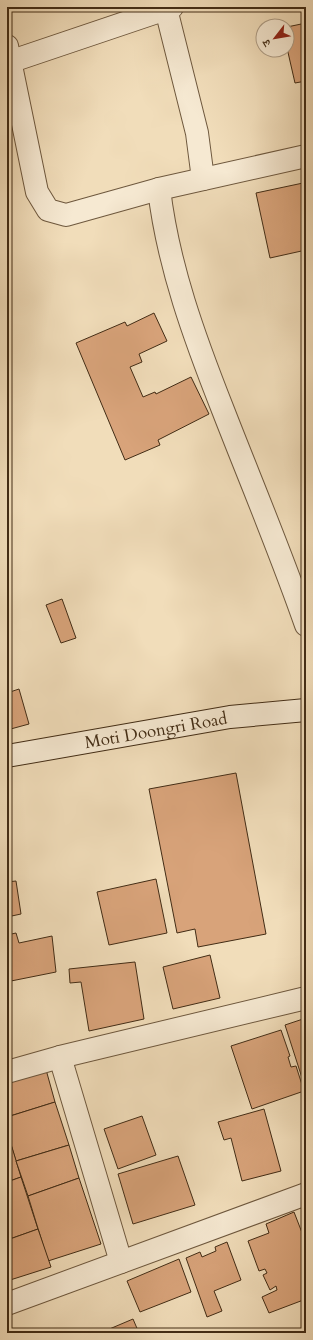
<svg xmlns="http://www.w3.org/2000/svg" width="313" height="1340" viewBox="0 0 313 1340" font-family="Cardo,'Noto Serif Devanagari',serif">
  <rect width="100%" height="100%" fill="#f1ddba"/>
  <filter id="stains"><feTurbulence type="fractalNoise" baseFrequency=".005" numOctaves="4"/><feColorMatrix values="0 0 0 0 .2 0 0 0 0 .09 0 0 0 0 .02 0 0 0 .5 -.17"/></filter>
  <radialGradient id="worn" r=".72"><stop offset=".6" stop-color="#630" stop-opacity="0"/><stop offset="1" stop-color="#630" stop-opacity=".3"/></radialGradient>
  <g fill="#d8a37a" stroke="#422c15">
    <polygon points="306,23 306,81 295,83 287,48 287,27"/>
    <polygon points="303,183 306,197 306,250 270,258 256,193"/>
    <polygon points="154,313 167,341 139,354 142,362 130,367 143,397 155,392 156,394 191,377 209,414 158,440 160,445 125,460 76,343 125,322 127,326"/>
    <polygon points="62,599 76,638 61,643 46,605"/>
    <polygon points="19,689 29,724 7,730 7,693"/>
    <polygon points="236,773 266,934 198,947 195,929 177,933 149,789"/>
    <polygon points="156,879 167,933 109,945 97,892"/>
    <polygon points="16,881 21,914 7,917 7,882"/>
    <polygon points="16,933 19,943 52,936 56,972 11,981 7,985 7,935"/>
    <polygon points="210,955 220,998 173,1009 163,967"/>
    <polygon points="135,962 144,1019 89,1031 81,982 70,983 69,969"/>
    <polygon points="306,1018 306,1080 303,1081 285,1025"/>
    <polygon points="281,1030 290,1056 288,1057 291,1067 296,1066 304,1091 252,1109 231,1046"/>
    <polygon points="45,1066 55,1102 7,1117 7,1079"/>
    <polygon points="55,1102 69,1145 16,1161 7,1132 7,1117"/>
    <polygon points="264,1109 281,1171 242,1181 231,1138 224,1140 218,1122"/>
    <polygon points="142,1116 156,1155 118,1169 104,1129"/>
    <polygon points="11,1144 21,1177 7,1182 7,1145"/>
    <polygon points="69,1145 79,1178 28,1196 16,1161"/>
    <polygon points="178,1156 195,1205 133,1224 118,1174"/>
    <polygon points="21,1177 38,1229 7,1240 7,1182"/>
    <polygon points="79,1178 101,1244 48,1261 28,1196"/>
    <polygon points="294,1212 306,1243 306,1299 269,1313 262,1297 277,1290 276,1286 270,1290 263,1275 267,1273 265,1269 259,1271 248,1241 269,1233 266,1224"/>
    <polygon points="38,1229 51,1267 7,1281 7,1240"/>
    <polygon points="227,1242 241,1280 214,1291 222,1311 207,1317 186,1258 200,1252 202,1257 216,1251 215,1247"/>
    <polygon points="179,1259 191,1292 140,1312 127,1281"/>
    <polygon points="133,1319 139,1333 100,1333"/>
  </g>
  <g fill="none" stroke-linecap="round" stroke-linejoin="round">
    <defs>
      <g id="street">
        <polyline points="166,9 197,133 203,179"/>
        <polyline points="7,46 37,192 48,210 66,215 159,189 306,156"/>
        <polyline points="12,61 172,7"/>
        <path d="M159,189C168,266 195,339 223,410C251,482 281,553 306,625"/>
        <polyline points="60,1057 121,1262"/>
        <polyline points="7,1072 60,1057 306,998"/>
        <polyline points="7,1304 306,1194"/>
      </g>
      <g id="secondary">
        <path id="s1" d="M7,756L230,717L306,710"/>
      </g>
    </defs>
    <use href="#street" stroke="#6e583e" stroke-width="24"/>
    <use href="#secondary" stroke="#422c15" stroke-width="24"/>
    <use href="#street" stroke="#f6e9d2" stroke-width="22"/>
    <use href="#secondary" stroke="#f6e9d2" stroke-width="22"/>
  </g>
  <g text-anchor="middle" stroke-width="3.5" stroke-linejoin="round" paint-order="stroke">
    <g font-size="17" fill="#422c15" stroke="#f6e9d2">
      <text dy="6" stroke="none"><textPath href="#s1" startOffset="151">Moti Doongri Road</textPath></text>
    </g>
  </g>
  <rect width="313" height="1340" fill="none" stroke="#f1ddba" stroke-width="24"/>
  <rect x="8" y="8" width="297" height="1324" fill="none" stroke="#422c15" stroke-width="2"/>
  <rect x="12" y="12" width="289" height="1316" fill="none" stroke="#422c15"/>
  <g transform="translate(275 38) rotate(239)"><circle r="19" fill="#f6e9d2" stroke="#ae9d86"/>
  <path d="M0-3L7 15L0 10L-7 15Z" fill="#8f2418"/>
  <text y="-6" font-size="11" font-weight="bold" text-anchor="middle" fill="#422c15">उ</text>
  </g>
  <rect width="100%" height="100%" filter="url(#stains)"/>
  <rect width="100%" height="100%" fill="url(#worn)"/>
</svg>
